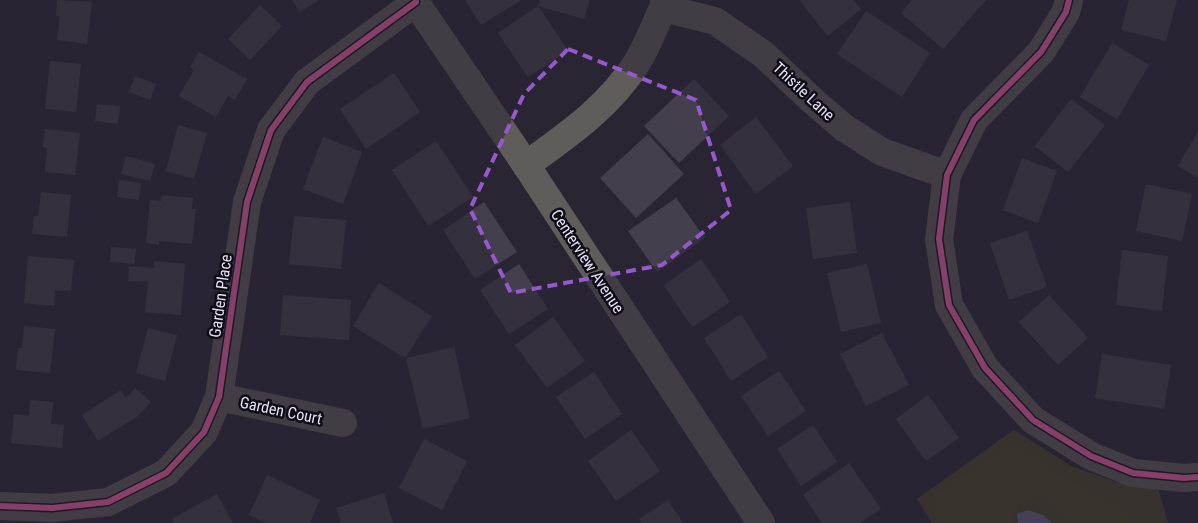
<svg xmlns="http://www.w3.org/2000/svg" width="1198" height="523" viewBox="0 0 1198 523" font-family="'Roboto Condensed',sans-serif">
  <rect width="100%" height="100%" fill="#292533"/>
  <polygon fill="#4b442a" points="1014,430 1071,466 1116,482 1158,488 1168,523 932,523 917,499"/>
  <polygon fill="#4c4627" points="1014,449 1029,455 1062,479 1121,509 1128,523 1071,523 1063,512 1042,496 1022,499 1011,515 1011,523 945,523 935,508 939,494 1002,453"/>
  <polygon fill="#685f81" points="1028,510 1043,515 1052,523 1018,523 1017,514"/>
  <g fill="#433f4d">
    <polygon points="57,0 92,2 87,44 57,40 60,16 56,16"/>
    <polygon points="292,0 319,0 300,12"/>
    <polygon points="465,0 521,0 481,25"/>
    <polygon points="540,0 590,0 584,19 538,6"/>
    <polygon points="799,0 853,0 861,9 828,36"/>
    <polygon points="912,0 986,0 943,49 901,13"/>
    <polygon points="1129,0 1177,0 1166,41 1121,30"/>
    <polygon points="260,5 282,26 250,60 228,39"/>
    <polygon points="538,6 568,51 528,77 498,33"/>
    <polygon points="866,11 930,53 902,97 837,54"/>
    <polygon points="1112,43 1149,65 1117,119 1080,97"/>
    <polygon points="199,52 247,79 235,100 228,96 216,117 179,96 194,70 190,67"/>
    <polygon points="50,61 81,64 76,112 45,109"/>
    <polygon points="394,73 420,112 366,149 340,109"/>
    <polygon points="135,76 156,84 150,100 129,92"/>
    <polygon points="694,79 729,116 679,163 644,126"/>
    <polygon points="1071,99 1105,125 1068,172 1035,146"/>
    <polygon points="97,104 120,106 118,124 95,121"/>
    <polygon points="756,117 793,166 756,194 720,145"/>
    <polygon points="178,125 207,133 194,179 166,171"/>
    <polygon points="45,129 80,133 75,175 45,172 47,148 43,147"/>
    <polygon points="1198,132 1198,178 1178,166"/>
    <polygon points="648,134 684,174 636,218 600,178"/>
    <polygon points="323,137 362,152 343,204 303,189"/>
    <polygon points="436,141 473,197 428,226 392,170"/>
    <polygon points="126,156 155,164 150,181 121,174"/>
    <polygon points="1022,158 1057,171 1038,223 1003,210"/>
    <polygon points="119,180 141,183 139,200 117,197"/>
    <polygon points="1146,184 1192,194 1182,241 1136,231"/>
    <polygon points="41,192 71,195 67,237 32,234 34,216 38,216"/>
    <polygon points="162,195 193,198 192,209 196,209 192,244 159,241 159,245 146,243 150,200 161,201"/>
    <polygon points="676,198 705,238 657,272 628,231"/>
    <polygon points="484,202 517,252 475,279 443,230"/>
    <polygon points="850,202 857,253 813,259 806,208"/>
    <polygon points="294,216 346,220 341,269 289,264"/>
    <polygon points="1027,231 1047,287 1009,300 990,243"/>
    <polygon points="111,247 136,249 134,264 110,262"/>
    <polygon points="1122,250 1168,256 1162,311 1116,305"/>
    <polygon points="28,256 74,260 71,291 55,290 54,306 24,303"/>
    <polygon points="701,259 730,302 692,327 664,285"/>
    <polygon points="154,261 185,264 181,315 145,312 148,282 128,281 129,266 154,268"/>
    <polygon points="519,264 548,309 509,334 480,290"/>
    <polygon points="867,264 881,323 841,332 827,273"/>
    <polygon points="379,283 432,316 405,358 353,326"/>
    <polygon points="283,295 351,300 349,340 280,335"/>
    <polygon points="1049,295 1088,338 1058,365 1019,322"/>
    <polygon points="741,314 768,357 731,381 704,338"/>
    <polygon points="553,317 585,361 547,388 515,345"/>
    <polygon points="24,326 55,329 50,373 16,370 18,348 22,348"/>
    <polygon points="148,328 177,335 165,381 136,373"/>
    <polygon points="882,333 909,385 866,406 840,354"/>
    <polygon points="454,347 470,418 423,429 406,358"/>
    <polygon points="1102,354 1171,365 1164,409 1095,398"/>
    <polygon points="779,371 806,411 768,436 741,396"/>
    <polygon points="594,372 622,414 585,439 556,397"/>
    <polygon points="135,388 151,402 138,416 98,441 82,415 121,390 126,398"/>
    <polygon points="928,395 959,438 926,461 896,419"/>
    <polygon points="30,400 53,402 51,424 64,425 62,448 11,443 14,414 29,416"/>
    <polygon points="813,425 837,462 801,486 777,449"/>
    <polygon points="631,430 660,471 616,501 588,461"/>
    <polygon points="424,439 467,461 442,510 399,488"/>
    <polygon points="849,463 881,509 860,523 822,523 803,495"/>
    <polygon points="267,475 320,500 310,523 266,523 249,515"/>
    <polygon points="384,493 393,523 341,523 336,508"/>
    <polygon points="217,494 233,523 174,523 172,519"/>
    <polygon points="668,500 683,523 642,523 639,519"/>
  </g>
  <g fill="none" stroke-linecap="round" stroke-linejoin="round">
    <g stroke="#5f5c5a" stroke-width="28">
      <polyline points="414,0 526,165 761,523"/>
      <polyline points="1069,0 1066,12 1041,52 974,120 947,175 939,239 949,305 985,368 1033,420 1091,456 1133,473 1184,478 1198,477"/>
      <polyline points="663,8 715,21 763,54 813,101 843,127 882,152 947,175"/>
      <path d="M526,165C568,135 610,106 638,61C648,44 655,25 663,8L664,0"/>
      <polyline points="219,397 343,423"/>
      <polyline points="0,506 52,508 108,502 166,473 204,432 219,397 247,202 271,130 307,82 416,2"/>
    </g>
    <defs>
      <g id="cycleway">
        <polyline points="1069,0 1066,12 1041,52 974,120 947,175 939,239 949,305 985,368 1033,420 1091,456 1133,473 1184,478 1198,477"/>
        <polyline points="0,506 52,508 108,502 166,473 204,432 219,397 247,202 271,130 307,82 416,2"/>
      </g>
    </defs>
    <use href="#cycleway" stroke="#0f0c17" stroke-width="9"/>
    <use href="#cycleway" stroke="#f560ab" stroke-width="6"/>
  </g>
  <path d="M0 0H1198V523H0ZM568,49L696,100L731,210L662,265L511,293L470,209L524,94Z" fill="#292533" fill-opacity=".55" fill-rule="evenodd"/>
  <path fill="none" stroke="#9559cc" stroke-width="4" stroke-dasharray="10 6" stroke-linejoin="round" d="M568,49L696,100L731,210L662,265L511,293L470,209L524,94Z"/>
  <g text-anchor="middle" stroke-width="5" stroke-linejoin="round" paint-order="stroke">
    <g font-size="16" fill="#e3e0f1" stroke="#0f0c17">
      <text transform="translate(804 91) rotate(43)" y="6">Thistle Lane</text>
      <text transform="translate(588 261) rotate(57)" y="6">Centerview Avenue</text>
      <text transform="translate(220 296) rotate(-82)" y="6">Garden Place</text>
      <text transform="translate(281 410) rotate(12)" y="6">Garden Court</text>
    </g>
  </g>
</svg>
